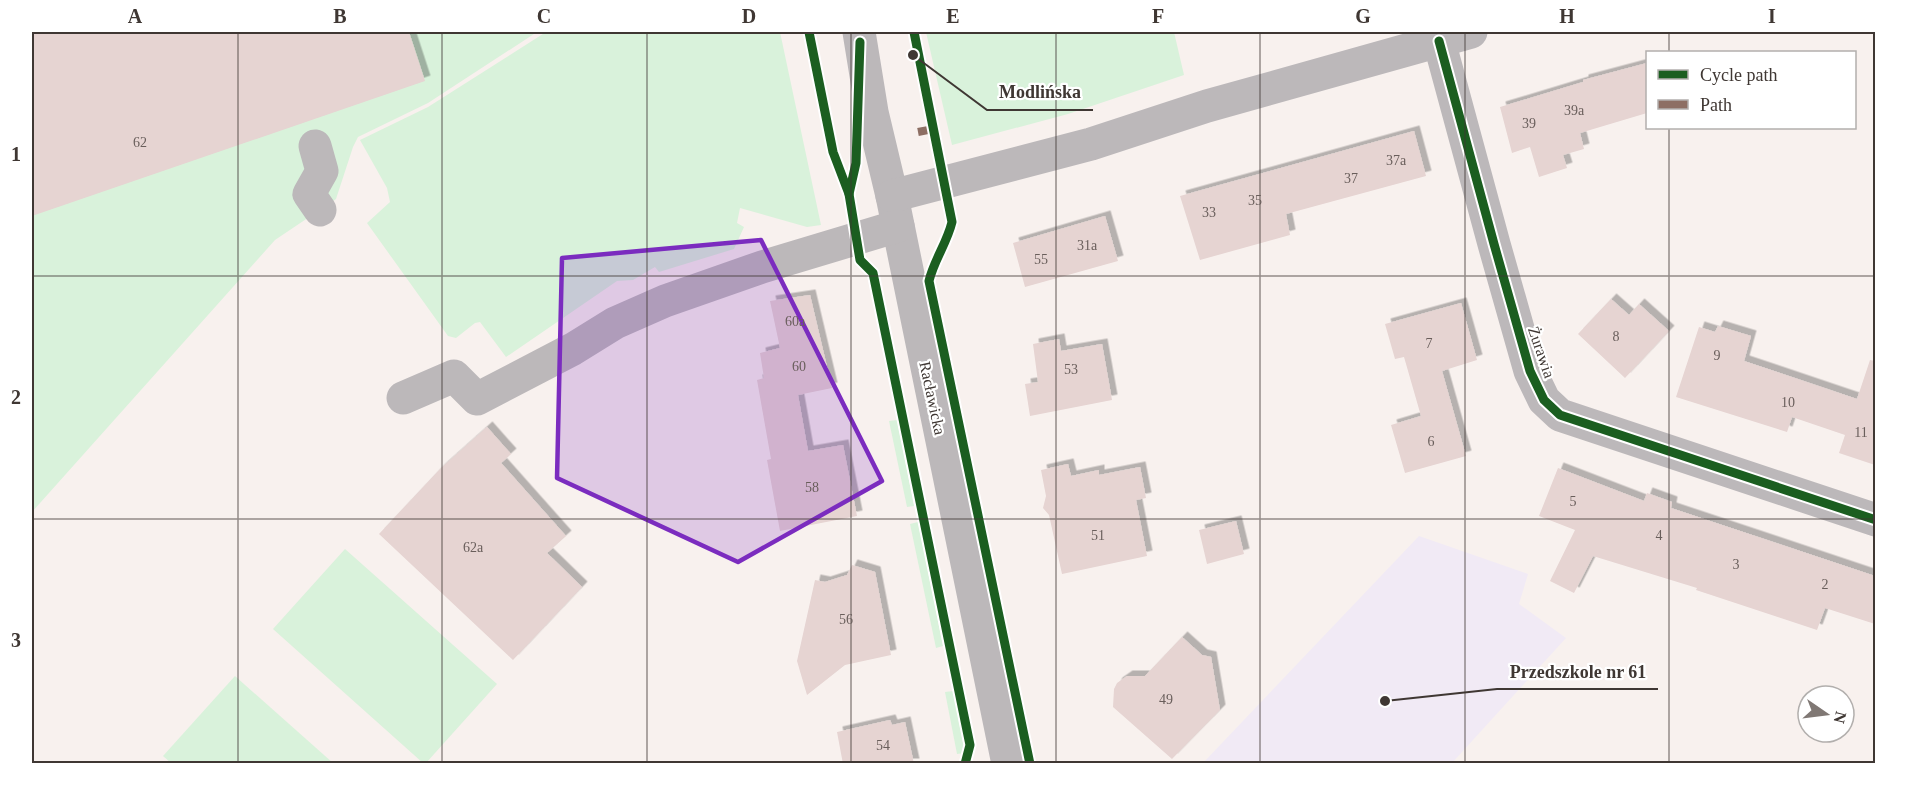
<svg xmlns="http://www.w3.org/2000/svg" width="1907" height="795" viewBox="0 0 1907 795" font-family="'Times New Roman',serif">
  <defs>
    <filter id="shadow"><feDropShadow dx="5.5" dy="-5.5" stdDeviation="0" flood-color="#0004"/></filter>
  </defs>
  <rect width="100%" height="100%" fill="#f8f1ee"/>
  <polygon fill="#f1eaf5" points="1419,536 1528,574 1519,604 1566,638 1452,763 1203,763"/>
  <g fill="#d9f2db">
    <polygon points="32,32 537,32 428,103 358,137 353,147 336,199 275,240 32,512"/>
    <polygon points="546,32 780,32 821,225 807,227 740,208 737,223 744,227 734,249 659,272 655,267 633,280 617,281 506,357 480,322 475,323 456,338 448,336 367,223 390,202 387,188 360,140 428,107"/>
    <polygon points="926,32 1174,32 1184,75 1068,114 952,145"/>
    <polygon points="897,420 914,506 907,507 889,421"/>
    <polygon points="918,522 943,646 936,648 910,524"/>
    <polygon points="345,549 497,684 426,763 423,763 273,629"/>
    <polygon points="235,676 333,763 171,763 163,756"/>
    <polygon points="953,691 964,748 964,753 957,754 945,692"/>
  </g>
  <g fill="#e6d4d2" filter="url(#shadow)">
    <polygon points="32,32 409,32 425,81 32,216"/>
    <polygon points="1647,63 1647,113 1580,133 1584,149 1563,155 1567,168 1539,177 1530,147 1512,153 1500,107 1583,82 1583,80"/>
    <polygon points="1414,131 1426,176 1286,214 1290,235 1200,260 1180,196"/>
    <polygon points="1105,216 1118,261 1025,287 1013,243"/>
    <polygon points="810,295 832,388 798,395 808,451 843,445 857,516 780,531 767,460 771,459 757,380 764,378 760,353 780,348 770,301"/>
    <polygon points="1611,299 1629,315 1639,304 1669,331 1625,378 1578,334"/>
    <polygon points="1461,303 1477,360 1442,371 1466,456 1405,473 1391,425 1421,416 1404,357 1395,359 1385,324"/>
    <polygon points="1718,326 1751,336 1744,361 1857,399 1870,360 1875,361 1875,465 1839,453 1845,435 1792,417 1787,432 1676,397 1699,327 1715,332"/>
    <polygon points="1059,339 1061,351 1102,344 1112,400 1030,416 1025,384 1038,382 1033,344"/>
    <polygon points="487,427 511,454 501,463 566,536 547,553 582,587 513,660 379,534 440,469"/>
    <polygon points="1068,464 1071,476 1099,470 1099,475 1140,467 1146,498 1136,500 1147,556 1062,574 1049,515 1043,508 1046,496 1041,470"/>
    <polygon points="1558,468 1644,501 1647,493 1672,502 1671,508 1875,576 1875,624 1825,608 1817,630 1696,590 1697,588 1593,556 1574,593 1550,581 1575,530 1539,516"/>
    <polygon points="1236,521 1244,554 1207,564 1199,530"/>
    <polygon points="852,565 875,572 891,655 845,665 807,695 797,661 815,580 825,582 847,575"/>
    <polygon points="1182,637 1202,655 1211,657 1220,710 1172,759 1113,707 1114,689 1117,683 1127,676 1145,676"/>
    <polygon points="890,720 892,725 905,722 914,764 843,764 837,732"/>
  </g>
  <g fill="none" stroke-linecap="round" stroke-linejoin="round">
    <g stroke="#bcb8ba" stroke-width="33">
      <polyline points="859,32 872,112 892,196 1008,764"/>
      <polyline points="1439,41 1494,244 1530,371 1544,400 1560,415 1876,520"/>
      <polyline points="315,146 322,171 309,194 320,210"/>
      <polyline points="892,196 1091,144 1207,106 1471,32"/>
      <polyline points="403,398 454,376 477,399 573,349 615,323 665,301 762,267 898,226"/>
    </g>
    <polyline stroke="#8d6e63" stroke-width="8" stroke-dasharray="15 8" stroke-linecap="butt" points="918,132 933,129"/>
    <defs>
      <g id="cycleway">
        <polyline points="809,32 833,152 849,194 860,260 873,273 970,745 965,764"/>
        <path d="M914,32L952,222C947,243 934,260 929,281L1030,764"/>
        <polyline points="1439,41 1494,244 1530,371 1544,400 1560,415 1876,520"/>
        <polyline points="849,194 856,163 860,42"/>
      </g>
    </defs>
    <use href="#cycleway" stroke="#fff" stroke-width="13"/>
    <use href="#cycleway" stroke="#1b5e20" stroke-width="9"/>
  </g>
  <path fill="#7b2cbf" fill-opacity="0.2" stroke="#7b2cbf" stroke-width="4.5" stroke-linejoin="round" d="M761,240L882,481L738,562L557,478L562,258Z"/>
  <path fill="none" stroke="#3f3733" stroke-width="1.5" stroke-opacity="0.55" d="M238,32V764M442,32V764M647,32V764M851,32V764M1056,32V764M1260,32V764M1465,32V764M1669,32V52M1669,128V764M32,276H1876M32,519H1876"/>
  <g text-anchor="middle" stroke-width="4.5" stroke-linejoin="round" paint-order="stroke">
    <g font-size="14" fill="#695e5b">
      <text x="1574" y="115">39a</text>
      <text x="1529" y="128">39</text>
      <text x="140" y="147">62</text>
      <text x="1396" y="165">37a</text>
      <text x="1351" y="183">37</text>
      <text x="1255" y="205">35</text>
      <text x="1209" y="217">33</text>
      <text x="1087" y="250">31a</text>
      <text x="1041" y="264">55</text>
      <text x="795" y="326">60a</text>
      <text x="1616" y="341">8</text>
      <text x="1429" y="348">7</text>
      <text x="1717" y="360">9</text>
      <text x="799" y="371">60</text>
      <text x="1071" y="374">53</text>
      <text x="1788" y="407">10</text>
      <text x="1861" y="437">11</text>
      <text x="1431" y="446">6</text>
      <text x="812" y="492">58</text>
      <text x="1573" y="506">5</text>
      <text x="1098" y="540">51</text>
      <text x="1659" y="540">4</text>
      <text x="473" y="552">62a</text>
      <text x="1736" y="569">3</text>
      <text x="1825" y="589">2</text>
      <text x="846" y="624">56</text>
      <text x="1166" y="704">49</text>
      <text x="883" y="750">54</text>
    </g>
    <g font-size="16" fill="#3f3733" stroke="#fff">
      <text transform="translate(1542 352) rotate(71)" y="6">Żurawia</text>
      <text transform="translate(933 398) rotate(78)" y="6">Racławicka</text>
    </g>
  </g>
  <path fill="none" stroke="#3f3733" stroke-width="2" d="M913 55L987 110H1093M1385 701L1497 689H1658"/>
  <g fill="#3f3733" stroke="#fff" stroke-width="2">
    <circle cx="913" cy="55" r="6"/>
    <circle cx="1385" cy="701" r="6"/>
  </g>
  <g font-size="18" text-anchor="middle" font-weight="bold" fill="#3f3733" stroke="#fff" stroke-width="4.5" stroke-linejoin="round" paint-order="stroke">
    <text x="1040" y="98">Modlińska</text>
    <text x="1578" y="678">Przedszkole nr 61</text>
  </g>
  <rect width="1907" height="795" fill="none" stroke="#ffffff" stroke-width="66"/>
  <rect x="1646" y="51" width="210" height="78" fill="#ffffff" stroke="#b2afad" stroke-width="1.5"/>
  <rect x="1658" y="70" width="30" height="9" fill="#1b5e20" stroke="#b2afad" stroke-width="1.5"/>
  <text x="1700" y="81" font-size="18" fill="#3f3733">Cycle path</text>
  <rect x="1658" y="100" width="30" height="9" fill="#8d6e63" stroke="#b2afad" stroke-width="1.5"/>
  <text x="1700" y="111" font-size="18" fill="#3f3733">Path</text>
  <g transform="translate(1826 714) rotate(104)"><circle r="28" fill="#ffffff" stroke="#b2afad" stroke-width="1.5"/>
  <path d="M0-4.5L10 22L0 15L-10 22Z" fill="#807874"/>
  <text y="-9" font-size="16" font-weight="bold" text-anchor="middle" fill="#3f3733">N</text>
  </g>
  <rect x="33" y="33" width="1841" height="729" fill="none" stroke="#3f3733" stroke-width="2"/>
  <g font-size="20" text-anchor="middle" font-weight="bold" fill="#3f3733">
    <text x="135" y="23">A</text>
    <text x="340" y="23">B</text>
    <text x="544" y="23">C</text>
    <text x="749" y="23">D</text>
    <text x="953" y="23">E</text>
    <text x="1158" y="23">F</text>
    <text x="1363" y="23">G</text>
    <text x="1567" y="23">H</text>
    <text x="1772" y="23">I</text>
    <text x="16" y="161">1</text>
    <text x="16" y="404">2</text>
    <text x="16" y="647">3</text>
  </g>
</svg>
